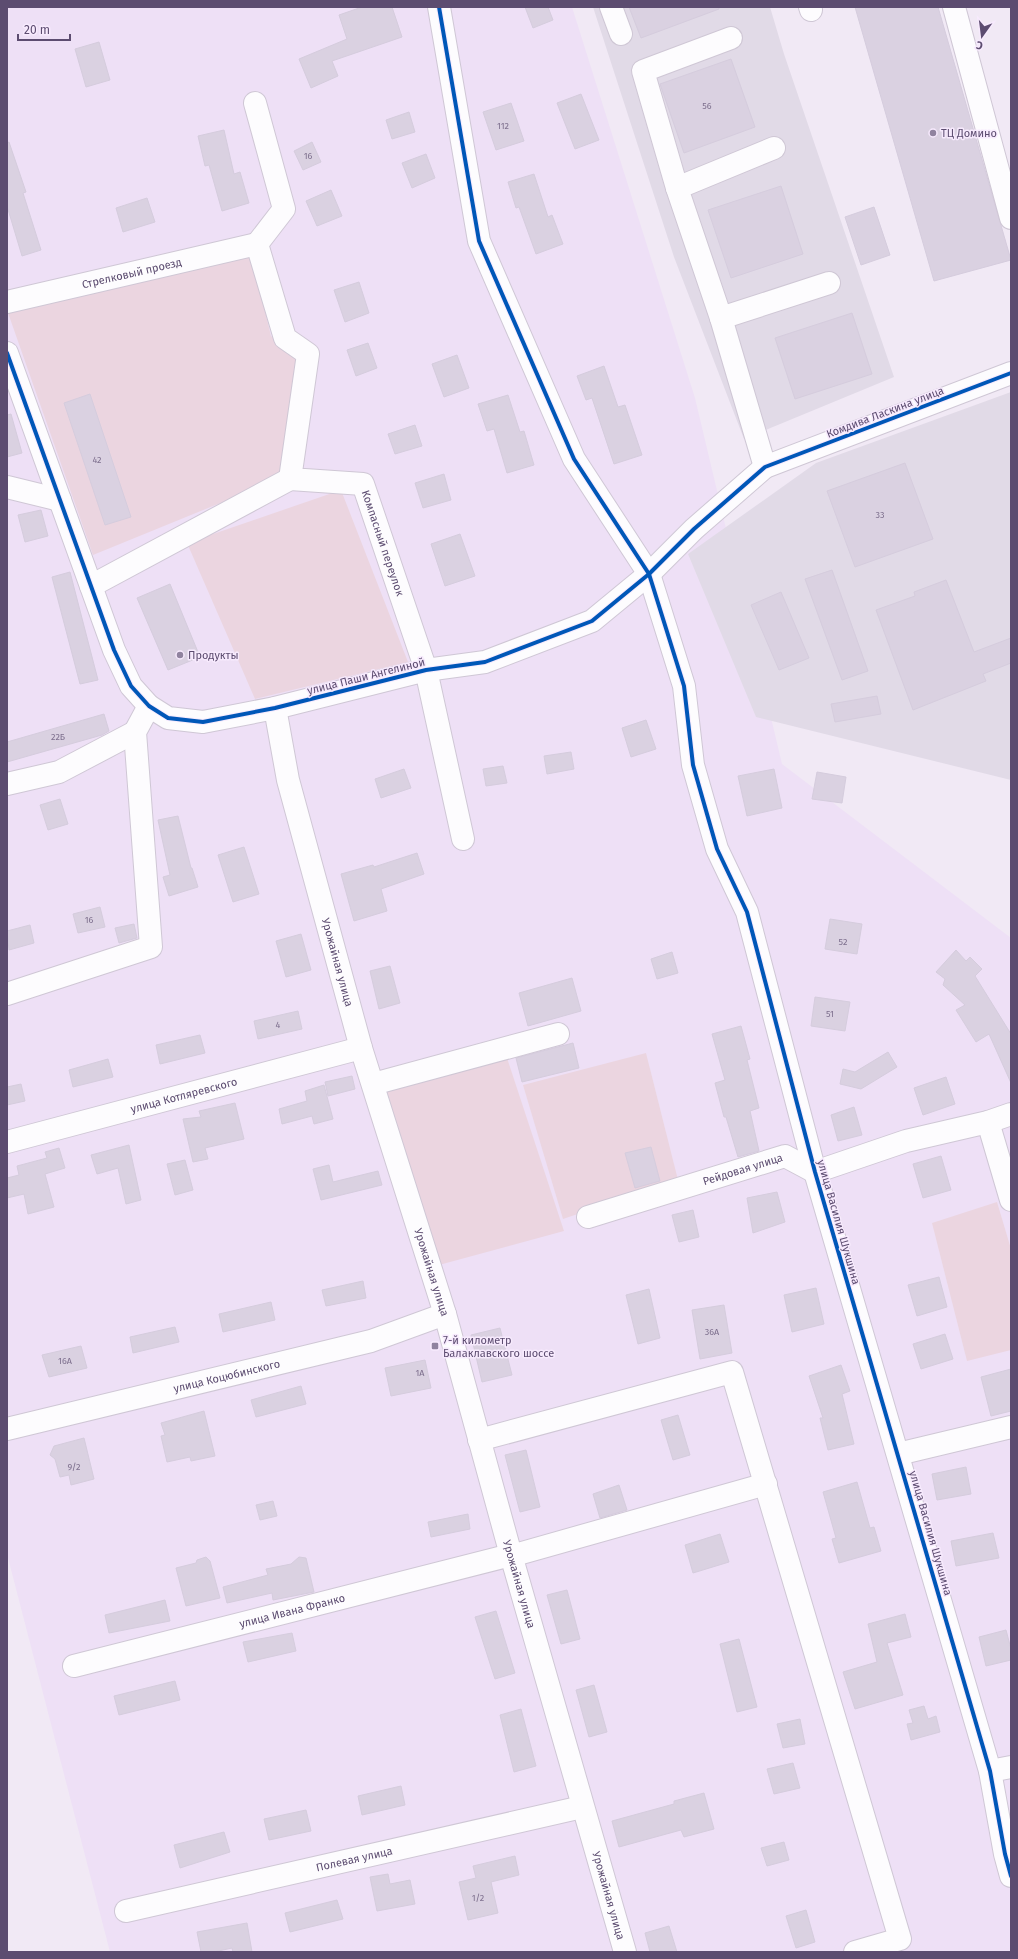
<svg xmlns="http://www.w3.org/2000/svg" width="1018" height="1959" viewBox="0 0 1018 1959" font-family="'Fira Sans',sans-serif">
  <rect width="100%" height="100%" fill="#f1e9f5"/>
  <polygon fill="#eee0f6" points="7,7 572,7 695,398 782,764 1011,938 1011,1952 110,1952 7,1554"/>
  <g fill="#e1dae7">
    <polygon points="593,7 770,7 784,54 894,377 744,439 674,257"/>
    <polygon points="1011,392 1011,780 756,717 688,554 816,463"/>
  </g>
  <g fill="#ebd5e0">
    <polygon points="251,254 271,336 299,358 284,477 93,555 7,310"/>
    <polygon points="341,490 408,662 255,699 187,543"/>
    <polygon points="646,1053 678,1180 563,1219 523,1085"/>
    <polygon points="507,1058 564,1231 439,1265 381,1088"/>
    <polygon points="997,1202 1011,1249 1011,1350 967,1361 932,1223"/>
  </g>
  <g fill="#dad1e1" stroke="#d5ccdd">
    <polygon points="362,7 392,7 402,37 332,61 338,76 311,88 299,59 347,39 339,15"/>
    <polygon points="525,7 548,7 553,20 533,28"/>
    <polygon points="629,7 719,7 719,9 641,38"/>
    <polygon points="855,7 938,7 1011,260 934,281"/>
    <polygon points="99,42 110,80 86,87 75,49"/>
    <polygon points="731,59 755,127 684,153 660,84"/>
    <polygon points="581,94 599,140 575,149 557,103"/>
    <polygon points="511,103 524,141 496,150 483,112"/>
    <polygon points="409,112 415,132 392,139 386,120"/>
    <polygon points="224,130 234,174 240,172 249,203 222,211 209,165 205,166 198,136"/>
    <polygon points="9,142 26,192 23,193 41,250 22,256 7,206 7,143"/>
    <polygon points="312,142 321,162 303,170 294,151"/>
    <polygon points="426,154 435,178 412,188 402,163"/>
    <polygon points="534,174 548,217 552,215 563,244 536,254 519,207 516,208 508,182"/>
    <polygon points="781,186 803,254 731,278 708,210"/>
    <polygon points="331,190 342,216 317,226 306,201"/>
    <polygon points="147,198 155,222 123,232 116,208"/>
    <polygon points="874,207 890,255 861,265 845,217"/>
    <polygon points="359,282 369,313 345,322 334,290"/>
    <polygon points="852,313 872,374 795,399 775,338"/>
    <polygon points="368,343 377,368 356,376 347,350"/>
    <polygon points="457,355 469,388 444,397 432,364"/>
    <polygon points="604,366 618,407 625,405 642,455 614,464 592,398 586,400 577,376"/>
    <polygon points="90,394 131,517 105,525 64,403"/>
    <polygon points="508,395 520,432 524,431 534,465 507,473 494,429 487,431 478,404"/>
    <polygon points="11,414 22,453 7,457 7,415"/>
    <polygon points="415,425 422,446 395,454 388,434"/>
    <polygon points="905,463 933,539 855,567 827,491"/>
    <polygon points="444,474 451,500 423,508 415,483"/>
    <polygon points="41,510 48,536 25,542 18,515"/>
    <polygon points="460,534 475,576 445,586 431,544"/>
    <polygon points="832,570 868,671 842,680 805,579"/>
    <polygon points="70,572 98,680 80,684 52,577"/>
    <polygon points="946,580 974,652 1011,638 1011,663 983,674 986,681 913,710 876,610 915,596 914,592"/>
    <polygon points="170,584 200,657 168,670 137,598"/>
    <polygon points="781,592 809,658 779,670 751,605"/>
    <polygon points="877,696 881,714 835,722 831,704"/>
    <polygon points="104,714 109,731 102,735 7,762 7,742"/>
    <polygon points="646,720 656,749 631,757 622,728"/>
    <polygon points="571,752 574,769 547,774 544,756"/>
    <polygon points="503,766 507,783 486,786 483,769"/>
    <polygon points="404,769 411,788 381,798 375,779"/>
    <polygon points="774,769 782,808 747,816 738,776"/>
    <polygon points="817,772 846,777 842,803 812,799"/>
    <polygon points="60,799 68,824 48,830 40,805"/>
    <polygon points="178,816 191,868 192,868 198,887 169,896 163,877 170,875 158,820"/>
    <polygon points="244,847 259,894 233,902 218,855"/>
    <polygon points="417,853 424,874 381,889 387,911 354,921 341,874 373,865 374,867"/>
    <polygon points="100,907 105,927 78,933 73,914"/>
    <polygon points="830,919 862,924 857,954 825,949"/>
    <polygon points="134,924 137,938 119,943 115,928"/>
    <polygon points="30,925 34,943 9,950 7,931"/>
    <polygon points="301,934 311,970 286,977 276,941"/>
    <polygon points="956,950 966,961 970,957 982,969 975,976 1011,1034 1011,1083 989,1034 976,1042 956,1010 965,1005 943,985 945,979 936,972"/>
    <polygon points="672,952 678,973 657,979 651,959"/>
    <polygon points="390,966 400,1003 379,1009 370,971"/>
    <polygon points="572,978 581,1011 528,1026 519,993"/>
    <polygon points="815,997 850,1002 845,1031 811,1026"/>
    <polygon points="298,1011 302,1029 258,1039 254,1021"/>
    <polygon points="741,1026 750,1059 747,1060 759,1108 750,1111 759,1151 738,1157 726,1117 724,1117 715,1083 725,1080 712,1034"/>
    <polygon points="200,1035 205,1053 160,1064 156,1045"/>
    <polygon points="573,1043 579,1068 522,1082 516,1058"/>
    <polygon points="888,1052 897,1067 861,1089 840,1084 843,1069 855,1072"/>
    <polygon points="108,1059 113,1077 73,1087 69,1070"/>
    <polygon points="352,1076 355,1089 328,1096 325,1082"/>
    <polygon points="946,1077 955,1104 923,1115 914,1088"/>
    <polygon points="21,1084 25,1101 7,1105 7,1087"/>
    <polygon points="324,1085 333,1119 314,1124 312,1116 282,1124 279,1109 307,1101 305,1091"/>
    <polygon points="235,1103 244,1139 205,1148 208,1159 193,1162 183,1119 201,1117 199,1111"/>
    <polygon points="854,1107 862,1135 838,1141 831,1115"/>
    <polygon points="129,1145 141,1200 126,1204 118,1168 97,1174 91,1155"/>
    <polygon points="651,1147 660,1181 635,1188 625,1153"/>
    <polygon points="59,1148 65,1168 45,1174 54,1207 28,1214 24,1194 7,1198 7,1178 19,1175 17,1166 47,1158 45,1152"/>
    <polygon points="941,1156 951,1190 923,1198 913,1164"/>
    <polygon points="185,1160 193,1190 175,1195 167,1164"/>
    <polygon points="329,1165 333,1182 378,1171 382,1185 321,1200 313,1169"/>
    <polygon points="777,1192 785,1222 753,1233 747,1198"/>
    <polygon points="693,1210 699,1237 679,1242 672,1215"/>
    <polygon points="939,1277 947,1307 917,1316 908,1285"/>
    <polygon points="363,1281 366,1298 326,1306 322,1290"/>
    <polygon points="816,1288 824,1324 792,1332 784,1295"/>
    <polygon points="649,1289 660,1338 638,1344 626,1295"/>
    <polygon points="271,1302 275,1320 223,1332 219,1314"/>
    <polygon points="724,1305 732,1353 700,1359 692,1310"/>
    <polygon points="175,1327 179,1342 133,1353 130,1337"/>
    <polygon points="500,1328 512,1375 482,1382 471,1335"/>
    <polygon points="945,1334 953,1359 921,1369 913,1344"/>
    <polygon points="81,1346 87,1368 49,1377 42,1355"/>
    <polygon points="425,1360 431,1388 391,1396 385,1368"/>
    <polygon points="841,1365 850,1391 842,1394 854,1444 828,1450 820,1418 823,1418 809,1376"/>
    <polygon points="1011,1369 1011,1411 991,1416 981,1377"/>
    <polygon points="301,1386 306,1404 256,1417 251,1400"/>
    <polygon points="204,1411 215,1456 191,1461 190,1457 167,1462 161,1436 165,1435 161,1423"/>
    <polygon points="678,1415 690,1455 673,1460 661,1420"/>
    <polygon points="84,1438 94,1479 71,1485 69,1475 60,1477 55,1459 50,1455 54,1446"/>
    <polygon points="526,1450 540,1507 520,1512 505,1455"/>
    <polygon points="966,1467 971,1494 937,1500 932,1474"/>
    <polygon points="857,1482 870,1528 874,1527 881,1551 839,1563 832,1539 836,1538 823,1492"/>
    <polygon points="619,1485 627,1510 600,1518 593,1494"/>
    <polygon points="273,1501 277,1516 260,1520 256,1505"/>
    <polygon points="468,1514 470,1529 431,1537 428,1522"/>
    <polygon points="993,1533 999,1558 956,1566 951,1541"/>
    <polygon points="720,1534 729,1562 693,1573 685,1545"/>
    <polygon points="206,1557 210,1561 220,1598 186,1606 176,1568 196,1563 197,1560"/>
    <polygon points="299,1557 306,1558 314,1592 273,1600 272,1593 227,1603 223,1587 268,1575 266,1569 291,1564"/>
    <polygon points="567,1590 580,1639 561,1644 547,1595"/>
    <polygon points="165,1600 170,1621 109,1633 105,1615"/>
    <polygon points="496,1611 515,1673 495,1679 475,1617"/>
    <polygon points="905,1614 911,1637 887,1643 903,1695 855,1709 843,1672 877,1662 868,1624"/>
    <polygon points="1006,1630 1011,1649 1011,1660 986,1666 979,1637"/>
    <polygon points="292,1633 296,1651 248,1662 243,1642"/>
    <polygon points="739,1639 757,1707 737,1712 720,1644"/>
    <polygon points="175,1681 180,1700 119,1715 114,1696"/>
    <polygon points="594,1685 607,1732 589,1737 576,1690"/>
    <polygon points="924,1706 928,1719 936,1716 940,1732 911,1740 907,1724 913,1723 909,1710"/>
    <polygon points="521,1709 536,1766 514,1772 500,1715"/>
    <polygon points="800,1719 805,1744 783,1748 777,1724"/>
    <polygon points="793,1763 800,1788 774,1794 767,1769"/>
    <polygon points="401,1786 405,1805 362,1815 358,1796"/>
    <polygon points="704,1793 714,1829 684,1837 681,1830 619,1847 612,1821 674,1804 674,1801"/>
    <polygon points="306,1810 311,1831 269,1840 264,1819"/>
    <polygon points="224,1832 230,1852 180,1868 174,1845"/>
    <polygon points="784,1842 789,1860 767,1866 761,1848"/>
    <polygon points="515,1856 519,1875 491,1882 498,1913 468,1920 459,1882 476,1878 473,1866"/>
    <polygon points="388,1874 390,1884 410,1880 415,1904 377,1911 370,1877"/>
    <polygon points="337,1900 343,1919 290,1932 285,1913"/>
    <polygon points="806,1910 815,1942 796,1948 786,1916"/>
    <polygon points="247,1923 252,1952 233,1952 232,1948 214,1952 201,1952 197,1932"/>
    <polygon points="669,1926 677,1952 650,1952 645,1933"/>
  </g>
  <g fill="none" stroke-linecap="round" stroke-linejoin="round">
    <defs>
      <g id="minor">
        <polyline points="439,7 479,241 574,459 649,574 684,686 693,765 717,849 747,912 815,1172 990,1771 1005,1854 1011,1876"/>
        <polyline points="611,7 621,34"/>
        <polyline points="810,7 811,10"/>
        <polyline points="954,7 1011,218"/>
        <path id="s1" d="M255,103L284,209L257,244L285,338L308,354L290,479L363,484L426,670L463,839"/>
        <polyline points="677,188 643,71 731,38"/>
        <path id="s2" d="M7,302L257,244"/>
        <polyline points="721,318 677,188 774,148"/>
        <polyline points="7,353 114,650 131,686 149,706 168,718 203,722 275,708 426,670 485,662 592,621 649,574 694,529 765,467 1011,373"/>
        <polyline points="765,467 721,318 829,283"/>
        <polyline points="7,487 60,500"/>
        <polyline points="91,586 290,479"/>
        <path id="s3" d="M275,708L288,780L361,1048L445,1314L511,1555L625,1952"/>
        <polyline points="7,784 59,772 135,732"/>
        <polyline points="7,994 151,947 135,732 149,706"/>
        <polyline points="373,1084 558,1034"/>
        <polyline points="988,1122 1011,1200"/>
        <path id="s4" d="M7,1142L361,1048"/>
        <path id="s5" d="M588,1217L785,1156L815,1172L906,1141L988,1122L1011,1114"/>
        <path id="s6" d="M7,1429L371,1341L445,1314"/>
        <polyline points="479,1440 732,1372 900,1939 855,1952"/>
        <polyline points="898,1454 1011,1427"/>
        <polyline points="511,1556 766,1484"/>
        <path id="s7" d="M74,1666L511,1555"/>
        <polyline points="990,1771 1011,1767"/>
        <path id="s8" d="M126,1911L582,1807"/>
      </g>
    </defs>
    <use href="#minor" stroke="#cfc7d5" stroke-width="24"/>
    <use href="#minor" stroke="#fdfcfe" stroke-width="22"/>
    <defs>
      <g id="cycleway">
        <polyline points="439,7 479,241 574,459 649,574 684,686 693,765 717,849 747,912 815,1172 990,1771 1005,1854 1011,1876"/>
        <polyline points="7,353 114,650 131,686 149,706 168,718 203,722 275,708 426,670 485,662 592,621 649,574 694,529 765,467 1011,373"/>
      </g>
    </defs>
    <use href="#cycleway" stroke="#f7eafd" stroke-width="6"/>
    <use href="#cycleway" stroke="#0057b8" stroke-width="4"/>
  </g>
  <g fill="#90839f" stroke="#f7eafd" stroke-width="1.5">
    <circle cx="933" cy="133" r="4"/>
    <circle cx="180" cy="655" r="4"/>
    <rect x="431" y="1342" width="8" height="8" rx="2"/>
  </g>
  <g text-anchor="middle" stroke-width="3" stroke-linejoin="round" paint-order="stroke">
    <g font-size="9" fill="#7e708e">
      <text x="707" y="109">56</text>
      <text x="503" y="129">112</text>
      <text x="308" y="159">16</text>
      <text x="97" y="463">42</text>
      <text x="880" y="518">33</text>
      <text x="58" y="740">22Б</text>
      <text x="89" y="923">16</text>
      <text x="843" y="945">52</text>
      <text x="830" y="1017">51</text>
      <text x="278" y="1028">4</text>
      <text x="712" y="1335">36А</text>
      <text x="65" y="1364">16А</text>
      <text x="420" y="1376">1А</text>
      <text x="74" y="1470">9/2</text>
      <text x="478" y="1901">1/2</text>
    </g>
    <g font-size="11" fill="#5c4c70" stroke="#f7eafd" text-anchor="start">
      <text x="941" y="137">ТЦ Домино</text>
      <text x="188" y="659">Продукты</text>
      <text x="443" y="1344">7-й километр<tspan x="443" dy="13">Балаклавского шоссе</tspan></text>
    </g>
    <g font-size="11" fill="#5c4c70" stroke="#f7eafd">
      <text dy="4" stroke="none"><textPath href="#s2" startOffset="128">Стрелковый проезд</textPath></text>
      <text transform="translate(885 412) rotate(-21)" y="4">Комдива Ласкина улица</text>
      <text dy="4" stroke="none"><textPath href="#s1" startOffset="542">Компасный переулок</textPath></text>
      <text transform="translate(366 676) rotate(-14)" y="4">улица Паши Ангелиной</text>
      <text dy="4" stroke="none"><textPath href="#s3" startOffset="262">Урожайная улица</textPath></text>
      <text dy="4" stroke="none"><textPath href="#s4" startOffset="183">улица Котляревского</textPath></text>
      <text dy="4" stroke="none"><textPath href="#s5" startOffset="162">Рейдовая улица</textPath></text>
      <text transform="translate(839 1222) rotate(74)" y="4">улица Василия Шукшина</text>
      <text dy="4" stroke="none"><textPath href="#s3" startOffset="586">Урожайная улица</textPath></text>
      <text dy="4" stroke="none"><textPath href="#s6" startOffset="226">улица Коцюбинского</textPath></text>
      <text transform="translate(931 1533) rotate(74)" y="4">улица Василия Шукшина</text>
      <text dy="4" stroke="none"><textPath href="#s3" startOffset="910">Урожайная улица</textPath></text>
      <text dy="4" stroke="none"><textPath href="#s7" startOffset="225">улица Ивана Франко</textPath></text>
      <text dy="4" stroke="none"><textPath href="#s8" startOffset="234">Полевая улица</textPath></text>
      <text dy="4" stroke="none"><textPath href="#s3" startOffset="1234">Урожайная улица</textPath></text>
    </g>
  </g>
  <rect width="1018" height="1959" fill="none" stroke="#5c4c70" stroke-width="16"/>
  <g transform="translate(982 36) rotate(194)" stroke="#f7eafd" stroke-width="3" paint-order="stroke">
  <path d="M0-3L7 15L0 10L-7 15Z" fill="#5c4c70"/>
  <text y="-6" font-size="11" font-weight="bold" text-anchor="middle" fill="#5c4c70">С</text>
  </g>
  <path d="M18 34v6h52v-6" fill="none" stroke="#5c4c70" stroke-width="2"/>
  <text x="24" y="34" font-size="12" fill="#5c4c70" stroke="#f7eafd" stroke-width="3" paint-order="stroke">20 m</text>
</svg>
